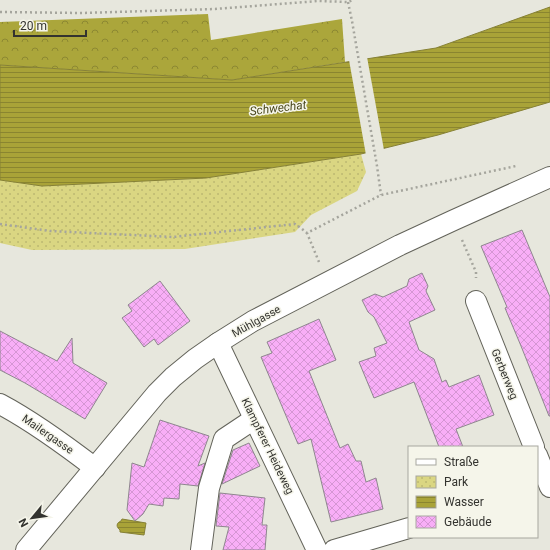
<svg xmlns="http://www.w3.org/2000/svg" width="550" height="550" viewBox="0 0 550 550" font-family="Roboto,sans-serif">
  <defs>
    <pattern id="forest-crowns" width="20" height="18" patternUnits="userSpaceOnUse"><rect width="20" height="18" fill="#aba63b"/><path d="M2 6a3 3 0 1 1 6 0M12 15a3 3 0 1 1 6 0" fill="none" stroke="#8c8832"/></pattern>
    <pattern id="park-dots" width="8" height="8" patternUnits="userSpaceOnUse"><rect width="8" height="8" fill="#dad682"/><path d="M2 2h.1M6 6h.1" fill="none" stroke="#bcb871" stroke-width="1.8" stroke-linecap="round"/></pattern>
    <pattern id="water-rules" width="6" height="5" patternUnits="userSpaceOnUse"><rect width="6" height="5" fill="#a9a338"/><path d="M0 2.5h6" fill="none" stroke="#8a8530"/></pattern>
    <pattern id="building-cross-hatch" width="8" height="8" patternUnits="userSpaceOnUse"><rect width="8" height="8" fill="#f8aef7"/><path d="M0 0l8 8M0 8l8-8" fill="none" stroke="#d596d4"/></pattern>
  </defs>
  <rect width="100%" height="100%" fill="#e7e7dd"/>
  <polygon fill="url(#forest-crowns)" points="208,14 211,40 342,19 345,62 232,80 0,65 0,22"/>
  <polygon fill="url(#park-dots)" points="361,154 366,172 357,191 311,215 295,232 185,249 32,250 0,243 0,180 42,186 206,178"/>
  <g fill="url(#water-rules)" stroke="#868135">
    <polygon points="550,7 550,102 438,135 361,154 206,178 42,186 0,180 0,65 232,80 436,48"/>
    <path d="M122,519L146,523L144,535L120,532V530C116,527 116,523 121,521Z"/>
  </g>
  <polygon fill="#e7e7dd" points="367,57 384,150 366,155 349,60"/>
  <g fill="url(#building-cross-hatch)" stroke="#8e868e">
    <polygon points="522,230 550,297 550,416 549,416 521,346 505,308 507,307 481,246"/>
    <polygon points="422,273 428,286 426,291 435,310 409,322 419,350 434,359 442,382 446,380 449,387 479,375 494,415 456,429 463,447 439,447 414,382 374,398 359,362 376,356 374,348 387,343 374,317 368,312 362,300 375,294 383,297 407,286 409,279"/>
    <polygon points="160,281 190,321 158,345 154,339 144,347 122,318 132,311 128,305"/>
    <polygon points="319,319 336,360 309,371 340,448 348,444 356,461 361,461 366,482 376,478 383,509 331,522 311,439 298,444 261,357 272,353 267,342"/>
    <polygon points="0,331 57,361 72,338 73,363 107,383 85,419 25,383 0,370"/>
    <polygon points="160,420 209,436 198,466 205,463 198,486 180,484 179,499 164,498 163,506 149,504 143,514 135,521 127,510 132,463 144,467"/>
    <polygon points="249,443 260,466 222,484 233,450"/>
    <polygon points="220,493 265,498 262,525 267,525 265,550 223,550 229,527 216,526"/>
  </g>
  <g fill="none" stroke-linecap="round" stroke-linejoin="round">
    <defs>
      <g id="minor">
        <polyline points="476,301 534,447"/>
        <polyline points="218,343 317,550"/>
        <path d="M0,404C34,422 65,445 95,468"/>
        <polyline points="537,455 550,487"/>
        <polyline points="26,550 157,393 173,377 195,359 218,343 253,321 400,245 454,220 550,177"/>
        <polyline points="201,550 209,488 224,439 254,419"/>
        <polyline points="334,550 409,528"/>
      </g>
    </defs>
    <use href="#minor" stroke="#63635a" stroke-width="22"/>
    <g stroke="#a5a59d" stroke-width="2.5" stroke-dasharray="2 3" stroke-linecap="butt">
      <polyline points="348,2 352,21 377,166 381,195"/>
      <polyline points="0,12 82,13 215,9 318,1 348,2 353,0"/>
      <polyline points="0,224 50,231 173,237 295,224 302,229 307,233"/>
      <polyline points="462,240 476,272 476,278"/>
      <polyline points="319,262 307,233 381,195 516,166"/>
    </g>
    <use href="#minor" stroke="#fff" stroke-width="20"/>
  </g>
  <g text-anchor="middle" stroke-width="3" stroke-linejoin="round" paint-order="stroke">
    <g font-size="11" fill="#33332f" stroke="#f5f5ea">
      <text transform="translate(256 321) rotate(-29)" y="4">Mühlgasse</text>
      <text transform="translate(505 374) rotate(68)" y="4">Gerberweg</text>
      <text transform="translate(48 434) rotate(35)" y="4">Mailergasse</text>
      <text transform="translate(268 446) rotate(64)" y="4">Klampferer Heideweg</text>
    </g>
    <g font-size="12" font-style="italic" fill="#4a481d" stroke="#f5f5ea">
      <text transform="translate(278 108) rotate(-7)" y="4">Schwechat</text>
    </g>
  </g>
  <rect x="408" y="446" width="130" height="92" fill="#f5f5ea" stroke="#a7a79f"/>
  <rect x="416" y="459" width="20" height="6" fill="#ffffff" stroke="#a7a79f"/>
  <text x="444" y="466" font-size="12" fill="#33332f">Straße</text>
  <rect x="416" y="476" width="20" height="12" fill="url(#park-dots)" stroke="#a7a79f"/>
  <text x="444" y="486" font-size="12" fill="#33332f">Park</text>
  <rect x="416" y="496" width="20" height="12" fill="url(#water-rules)" stroke="#a7a79f"/>
  <text x="444" y="506" font-size="12" fill="#33332f">Wasser</text>
  <rect x="416" y="516" width="20" height="12" fill="url(#building-cross-hatch)" stroke="#a7a79f"/>
  <text x="444" y="526" font-size="12" fill="#33332f">Gebäude</text>
  <g transform="translate(32 518) rotate(241)" stroke="#f5f5ea" stroke-width="3" paint-order="stroke">
  <path d="M0-3L7 15L0 10L-7 15Z" fill="#33332f"/>
  <text y="-6" font-size="11" font-weight="bold" text-anchor="middle" fill="#33332f">N</text>
  </g>
  <path d="M14 30v6h72v-6" fill="none" stroke="#33332f" stroke-width="2"/>
  <text x="20" y="30" font-size="12" fill="#33332f" stroke="#f5f5ea" stroke-width="3" paint-order="stroke">20 m</text>
</svg>
